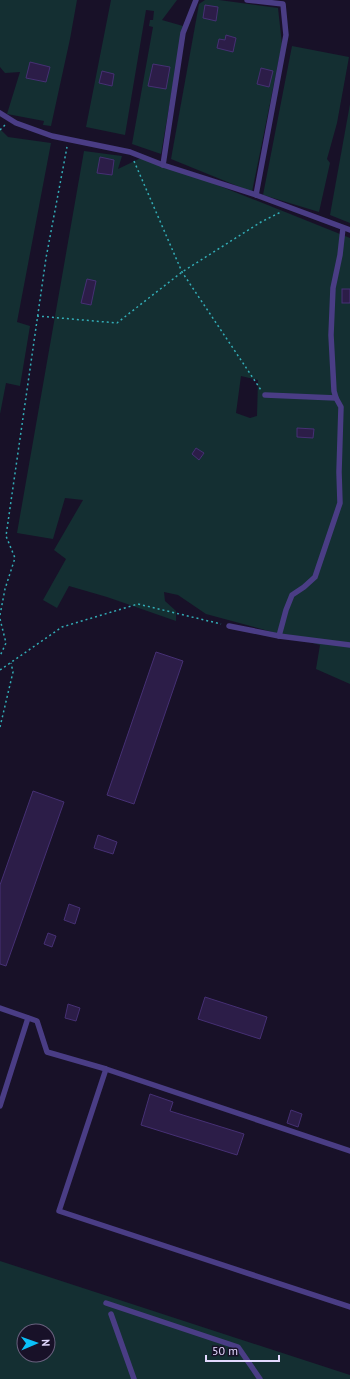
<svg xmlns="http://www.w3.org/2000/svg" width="350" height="1379" viewBox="0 0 350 1379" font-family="'PT Sans',sans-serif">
  <rect width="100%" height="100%" fill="#181128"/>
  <g fill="#142f32" fill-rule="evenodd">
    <polygon points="0,0 77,0 70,39 51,126 43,125 44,121 7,114 20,72 5,73 0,67"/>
    <polygon points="111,0 177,0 162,20 183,26 161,154 132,144 153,27 149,26 150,20 153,20 154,11 146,10 125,135 86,127"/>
    <polygon points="205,0 219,0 278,8 282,44 252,192 171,159 199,4"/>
    <polygon points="292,46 349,57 337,123 327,159 330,163 319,212 263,195"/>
    <polygon points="350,104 350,223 330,215"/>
    <polygon points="0,129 8,137 51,143 17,322 30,326 20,386 6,383 0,414"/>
    <path d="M84,151L122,156L118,169L145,156L350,238V684L316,669L320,645L206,614L178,595L164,592L165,601L176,611V621L107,597L69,586L57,608L43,600L66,559L54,550L83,500L65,498L53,539L17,533ZM241,376L258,380L257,416L250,418L236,413Z"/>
    <path d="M0,1261L350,1375V1379H0ZM24,1331H48V1355H24Z"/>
  </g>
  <g fill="#2c1d48" stroke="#463074">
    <polygon points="205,5 218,7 216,21 203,18"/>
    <polygon points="226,35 236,38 233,52 217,48 219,39 225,40"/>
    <polygon points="30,62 50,67 46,82 26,78"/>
    <polygon points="153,64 170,67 166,89 148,86"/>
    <polygon points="261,68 273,71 269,87 257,84"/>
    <polygon points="102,71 114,74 112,86 99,83"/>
    <polygon points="100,157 114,160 112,175 97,173"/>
    <polygon points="87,279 96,281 91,305 81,303"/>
    <rect x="342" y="289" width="8" height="14"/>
    <polygon points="297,428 314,429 313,438 297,437"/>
    <polygon points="196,448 204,453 199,460 192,454"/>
    <polygon points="156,652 183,661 134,804 107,795"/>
    <polygon points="33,791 64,802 6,966 0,964 0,885"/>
    <polygon points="98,835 117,842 113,854 94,848"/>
    <polygon points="69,904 80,908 75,924 64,920"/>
    <polygon points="48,933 56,936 52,947 44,944"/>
    <polygon points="205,997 267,1017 260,1039 198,1019"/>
    <polygon points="68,1004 80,1008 76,1021 65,1018"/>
    <polygon points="150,1094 173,1102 170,1111 244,1134 237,1155 141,1125"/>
    <polygon points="291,1110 302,1114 298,1127 287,1123"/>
  </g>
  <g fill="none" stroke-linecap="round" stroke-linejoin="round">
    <g stroke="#33adb7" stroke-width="1.5" stroke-dasharray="2 3" stroke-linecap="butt">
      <polyline points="0,130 5,125"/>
      <polyline points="134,161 182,272 261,390"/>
      <polyline points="37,316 117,323 182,272 261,222 281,212"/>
      <polyline points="0,615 5,589 15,558 6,536 46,258 67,147"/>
      <polyline points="0,619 6,643 0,656"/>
      <polyline points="0,670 62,627 138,604 221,624"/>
      <polyline points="0,727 13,672 11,663"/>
    </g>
    <g stroke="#4a3d85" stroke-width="5.5">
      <polyline points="247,0 283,4 286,35 256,195"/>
      <polyline points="0,113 16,123 52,136 130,152 163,165 256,195 350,230"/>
      <polyline points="163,165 183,33 196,0"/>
      <polyline points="265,395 336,398 341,407 339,472 340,503 315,577 304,587 292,595 286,610 279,636"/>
      <polyline points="336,398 334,391 331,335 333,288 340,255 343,228"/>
      <polyline points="229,626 279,636 350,645"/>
      <polyline points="0,1008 37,1021 47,1052 106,1069 350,1151"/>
      <polyline points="106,1069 59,1211 350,1307"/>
      <polyline points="0,1106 28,1018"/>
      <polyline points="106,1303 238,1347 260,1379"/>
      <polyline points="111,1314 134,1379"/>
    </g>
  </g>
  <g transform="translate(36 1343) rotate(88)"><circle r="19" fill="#181128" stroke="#69617e"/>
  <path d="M0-3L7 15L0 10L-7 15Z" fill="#0ac0f8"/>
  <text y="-6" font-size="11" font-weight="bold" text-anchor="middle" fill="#e2d9fe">N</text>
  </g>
  <path d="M206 1355v6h73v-6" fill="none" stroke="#e2d9fe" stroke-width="2"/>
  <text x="212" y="1355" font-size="12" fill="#e2d9fe" stroke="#181128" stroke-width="3" paint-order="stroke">50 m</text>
</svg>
